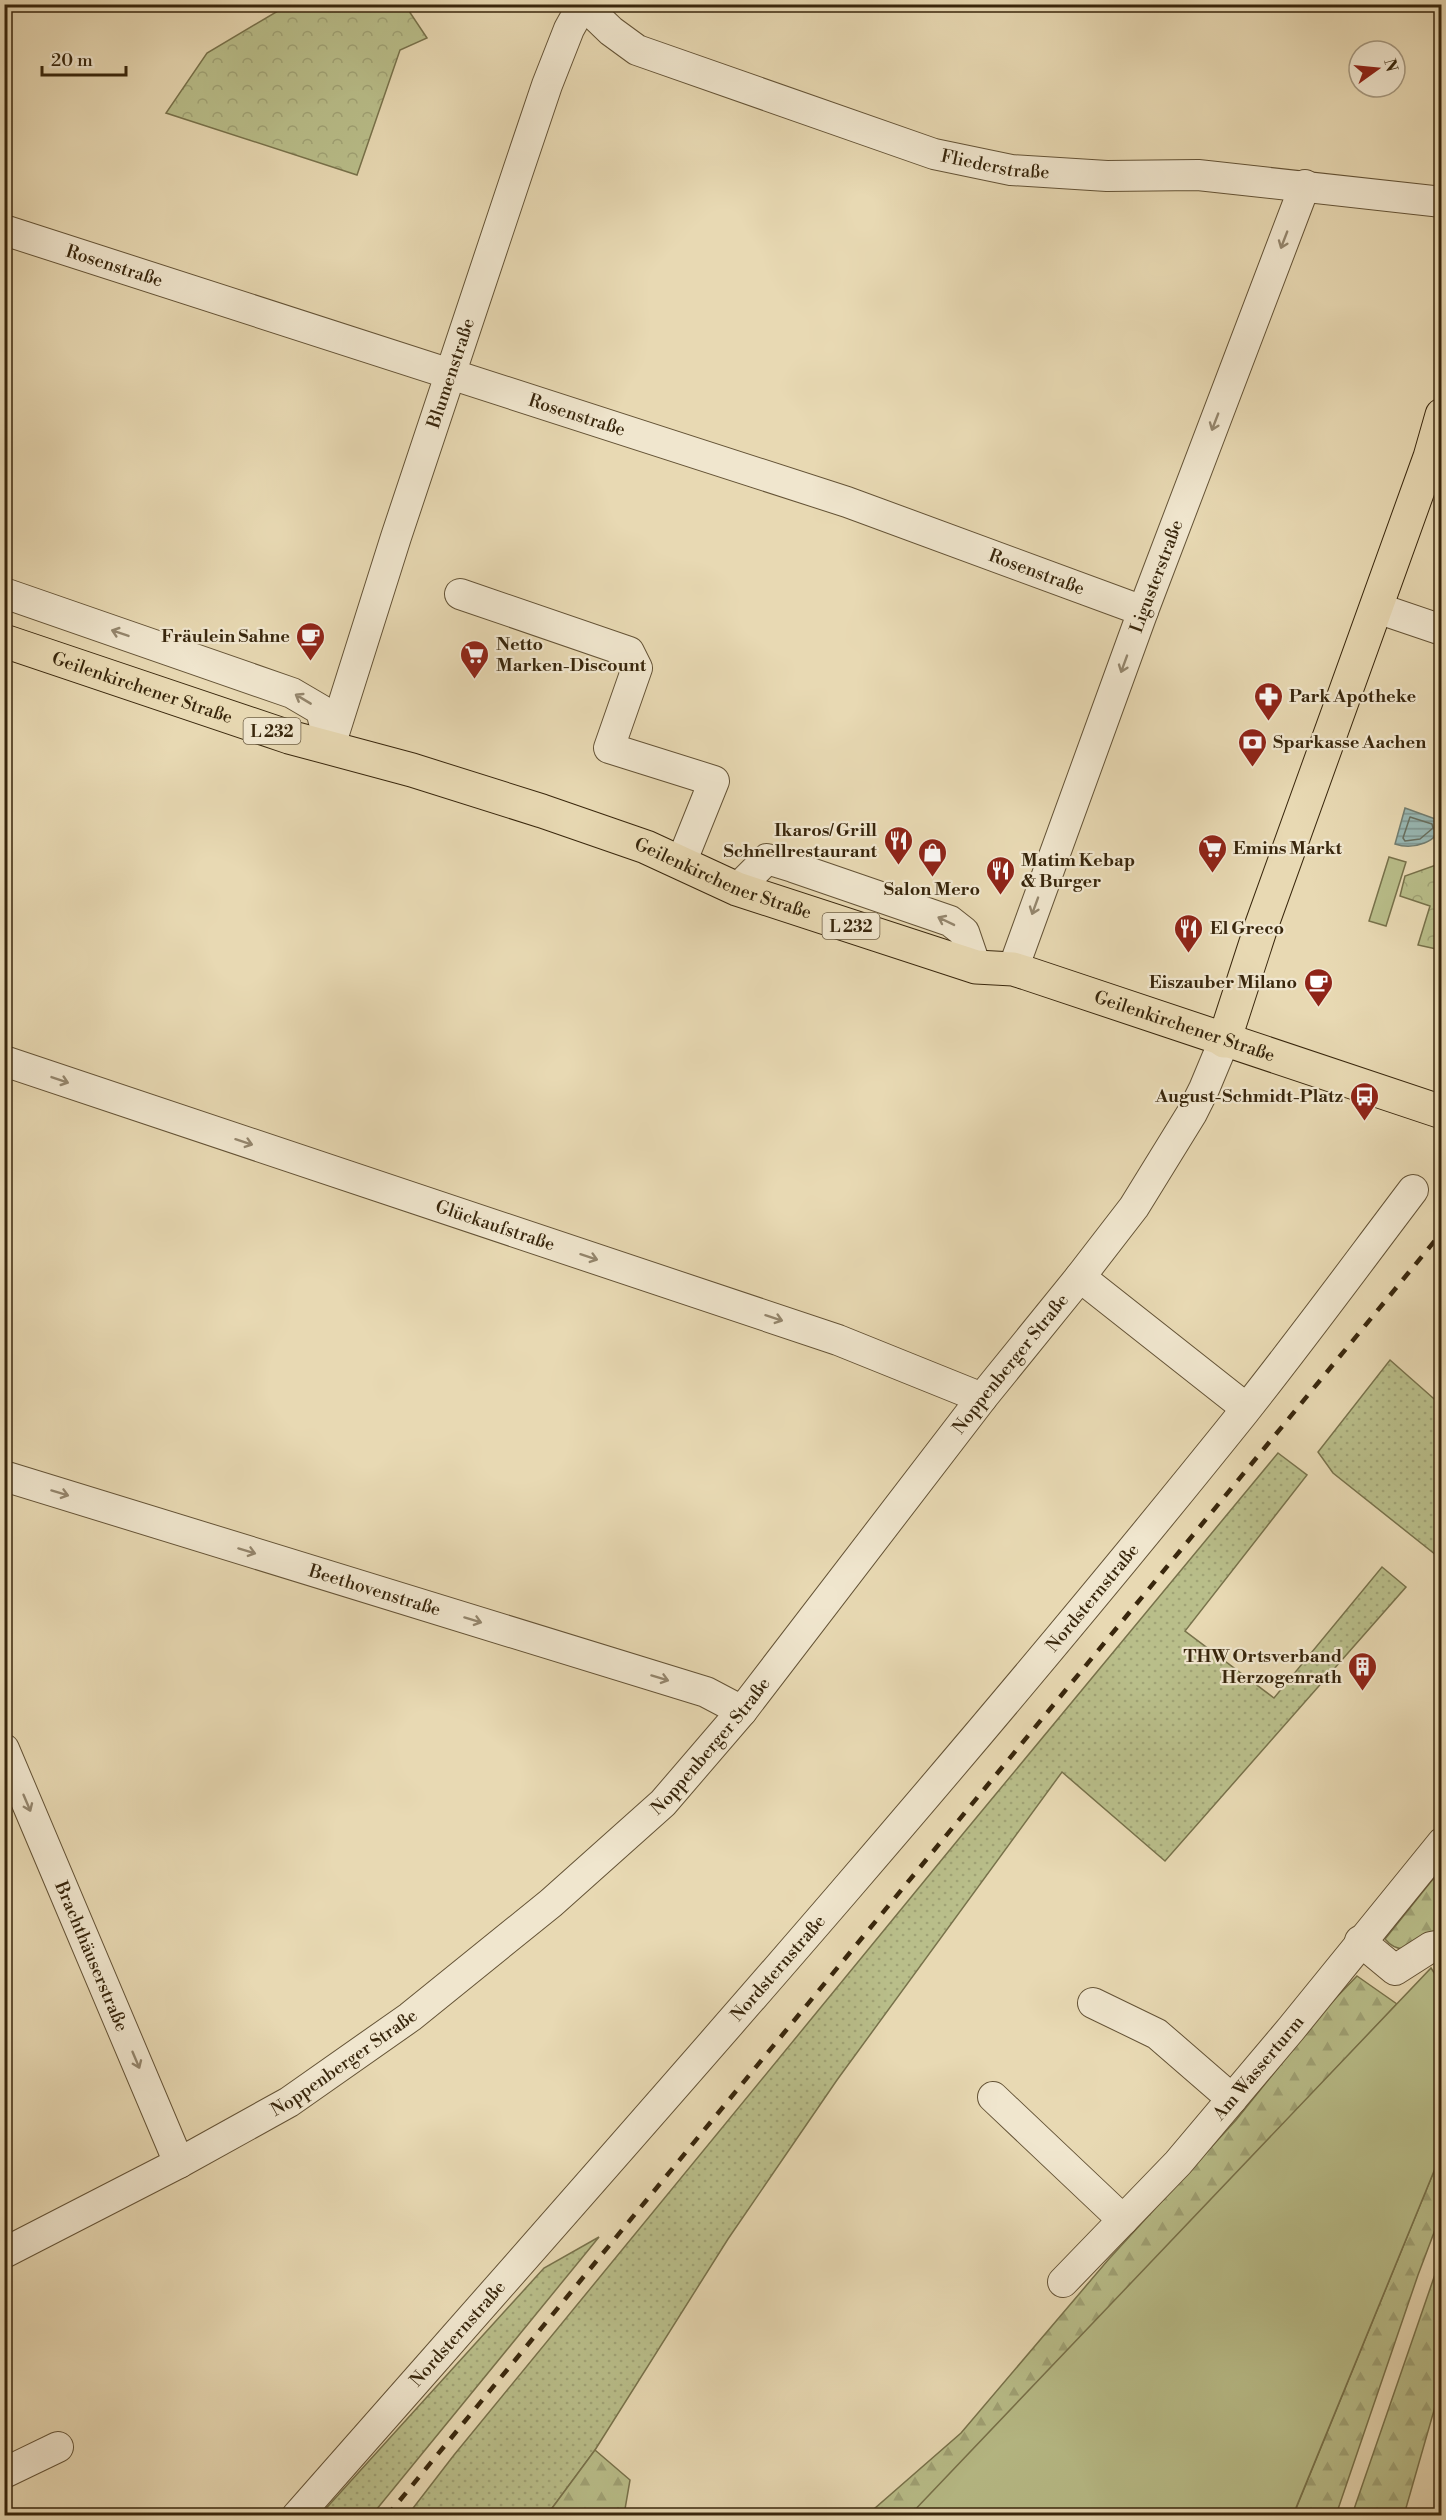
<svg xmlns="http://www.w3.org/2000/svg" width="1446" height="2520" viewBox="0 0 1446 2520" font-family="'Libre Bodoni',serif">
  <defs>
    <pattern id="grass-dots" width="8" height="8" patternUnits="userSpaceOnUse" patternTransform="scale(1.5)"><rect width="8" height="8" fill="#b9be8a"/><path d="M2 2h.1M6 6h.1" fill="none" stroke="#a0a376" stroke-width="1.8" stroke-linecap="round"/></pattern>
    <pattern id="forest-firs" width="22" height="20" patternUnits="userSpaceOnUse" patternTransform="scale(1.5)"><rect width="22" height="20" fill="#b9be8a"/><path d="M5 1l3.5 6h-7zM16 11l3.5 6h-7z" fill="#a0a376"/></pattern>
    <pattern id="park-crowns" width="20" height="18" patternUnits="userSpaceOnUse" patternTransform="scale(1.5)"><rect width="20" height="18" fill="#b9be8a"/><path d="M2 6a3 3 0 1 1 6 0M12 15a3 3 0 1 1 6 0" fill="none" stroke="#a0a376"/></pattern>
    <pattern id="water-rules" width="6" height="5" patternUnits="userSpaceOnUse" patternTransform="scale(1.5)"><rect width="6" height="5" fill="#99b9b5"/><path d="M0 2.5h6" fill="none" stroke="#7e9692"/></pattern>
  </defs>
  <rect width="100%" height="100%" fill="#e8d9b3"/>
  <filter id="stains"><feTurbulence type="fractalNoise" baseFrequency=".00333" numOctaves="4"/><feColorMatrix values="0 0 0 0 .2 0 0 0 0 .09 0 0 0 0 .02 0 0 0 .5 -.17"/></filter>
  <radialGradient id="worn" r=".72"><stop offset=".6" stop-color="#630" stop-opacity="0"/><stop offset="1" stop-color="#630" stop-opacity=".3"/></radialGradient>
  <g fill="url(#grass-dots)" stroke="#78724b" stroke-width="1.5">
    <polygon points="1390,1360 1441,1405 1441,1559 1333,1473 1318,1452"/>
    <polygon points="1278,1453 1307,1475 1185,1631 1274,1698 1382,1567 1406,1587 1165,1861 1062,1772 837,2080 728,2239 595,2450 547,2515 407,2516 454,2455 962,1835"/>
    <polygon points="599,2237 372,2515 320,2515 544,2268"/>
  </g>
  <g fill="url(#forest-firs)" stroke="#78724b" stroke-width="1.5">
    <path d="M1441,1869V1937C1422,1944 1401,1959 1385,1939Z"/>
    <polygon points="1357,1976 1397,2004 932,2495 910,2515 866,2516 961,2433 1108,2260 1236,2120 1327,2007"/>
    <polygon points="1441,2154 1441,2214 1418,2275 1336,2515 1293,2516"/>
    <polygon points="1441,2257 1441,2386 1404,2515 1352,2515"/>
    <polygon points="595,2450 630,2480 624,2515 547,2515"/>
  </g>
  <g fill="url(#park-crowns)" stroke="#78724b" stroke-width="1.5">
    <polygon points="288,5 405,5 427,38 400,50 357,175 166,113 207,53"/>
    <polygon points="1436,865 1441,866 1441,950 1418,945 1430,906 1400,896 1405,876"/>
  </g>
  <g fill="#b9be8a" stroke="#78724b" stroke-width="1.5">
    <polygon points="1389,857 1406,862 1386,926 1369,921"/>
    <polygon points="1431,1968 1441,1983 1441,2154 1293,2515 910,2515"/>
  </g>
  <path fill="url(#water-rules)" stroke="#727e71" stroke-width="1.5" d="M1405,808L1441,821C1441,843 1412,850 1395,844Z"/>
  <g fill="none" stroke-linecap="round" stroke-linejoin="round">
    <polygon stroke="#687060" stroke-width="1.5" points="1410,817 1432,824 1433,828 1420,839 1405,841 1403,838"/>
    <defs>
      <g id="minor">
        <path id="s1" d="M583,4L611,31L637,50L934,154L1011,170L1107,176L1198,175L1442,202"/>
        <path id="s2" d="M4,230L847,502L1143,611"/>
        <polyline points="4,593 292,693 321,710 330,746"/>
        <polyline points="460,594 629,652 637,668 609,748 714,781 681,863"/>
        <polyline points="1377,608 1442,630"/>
        <path id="s3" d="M330,746L396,537L518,171L547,85L569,29L583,4"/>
        <polyline points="737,889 767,859 793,867 950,921 964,932 976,967"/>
        <path id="s4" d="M1013,969L1143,611L1305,185"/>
        <path id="s5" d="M4,1061L838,1340L982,1398"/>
        <polyline points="1080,1277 1246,1408"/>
        <path id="s6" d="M4,1476L706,1692L742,1711"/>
        <path id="s7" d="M4,1749L179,2163"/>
        <polyline points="1360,1941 1395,1970 1431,1947 1442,1945"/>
        <polyline points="1093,2003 1157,2034 1232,2099"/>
        <polyline points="993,2097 1123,2220"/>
        <path id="s8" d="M4,2253L179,2163L289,2102L410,2017L551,1903L663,1803L742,1711L982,1398L1080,1277L1134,1207L1192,1113L1204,1089L1224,1041"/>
        <path id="s9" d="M1063,2282L1178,2163L1291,2029L1442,1843"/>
        <polyline points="4,2473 58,2447"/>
        <path id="s10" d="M297,2516C617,2152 941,1790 1244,1412C1302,1339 1357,1264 1413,1190"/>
      </g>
      <g id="major">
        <path id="s11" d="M4,641L289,737L412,770L542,811L646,847L737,889L976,967L1013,969L1026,973L1442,1112"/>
        <polyline points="1224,1041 1262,924 1430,457 1442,415"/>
      </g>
    </defs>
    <use href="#minor" stroke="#645336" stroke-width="32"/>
    <use href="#major" stroke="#38260c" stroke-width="35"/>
    <use href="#minor" stroke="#f0e6ce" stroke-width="30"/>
    <use href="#major" stroke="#e8d9b3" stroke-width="33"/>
    <polyline stroke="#38260c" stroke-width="4.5" stroke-dasharray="10 10" stroke-linecap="butt" points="387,2516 1442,1232"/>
  </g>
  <defs><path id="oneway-shaft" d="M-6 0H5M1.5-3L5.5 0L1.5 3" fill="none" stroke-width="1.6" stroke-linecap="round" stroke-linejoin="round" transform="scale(1.5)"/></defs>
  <g stroke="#94866d">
    <use href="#oneway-shaft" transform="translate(1284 240) rotate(111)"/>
    <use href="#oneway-shaft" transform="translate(1215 422) rotate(111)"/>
    <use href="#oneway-shaft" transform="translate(120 633) rotate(-161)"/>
    <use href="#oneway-shaft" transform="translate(1124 664) rotate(110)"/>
    <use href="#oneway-shaft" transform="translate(303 699) rotate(-149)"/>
    <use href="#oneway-shaft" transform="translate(1035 906) rotate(110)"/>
    <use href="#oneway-shaft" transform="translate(946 921) rotate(-154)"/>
    <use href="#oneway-shaft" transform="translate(60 1080) rotate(19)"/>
    <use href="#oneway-shaft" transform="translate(244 1142) rotate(18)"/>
    <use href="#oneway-shaft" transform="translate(589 1257) rotate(18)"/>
    <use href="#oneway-shaft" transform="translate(774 1318) rotate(18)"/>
    <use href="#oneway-shaft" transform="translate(60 1493) rotate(17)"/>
    <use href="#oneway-shaft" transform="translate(247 1551) rotate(17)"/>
    <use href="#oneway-shaft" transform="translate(473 1620) rotate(17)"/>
    <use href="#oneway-shaft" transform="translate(660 1678) rotate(17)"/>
    <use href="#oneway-shaft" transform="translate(27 1803) rotate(67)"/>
    <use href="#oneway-shaft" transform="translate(136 2060) rotate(67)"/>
  </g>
  <defs>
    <symbol id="cafe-pin" viewBox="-11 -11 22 30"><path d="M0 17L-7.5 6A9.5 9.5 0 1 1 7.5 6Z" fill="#8f2418" stroke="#f0e6ce"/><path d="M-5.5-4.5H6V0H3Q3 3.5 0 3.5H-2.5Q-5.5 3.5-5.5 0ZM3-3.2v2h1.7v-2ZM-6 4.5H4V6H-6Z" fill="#fff"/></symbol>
    <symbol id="supermarket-pin" viewBox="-11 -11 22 30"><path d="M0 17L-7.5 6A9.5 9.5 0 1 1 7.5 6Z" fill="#8f2418" stroke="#f0e6ce"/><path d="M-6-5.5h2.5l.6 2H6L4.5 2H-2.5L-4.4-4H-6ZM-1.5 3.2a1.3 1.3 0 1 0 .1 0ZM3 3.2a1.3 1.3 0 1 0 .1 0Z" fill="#fff"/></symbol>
    <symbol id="pharmacy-pin" viewBox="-11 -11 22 30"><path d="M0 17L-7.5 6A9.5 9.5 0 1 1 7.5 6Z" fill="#8f2418" stroke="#f0e6ce"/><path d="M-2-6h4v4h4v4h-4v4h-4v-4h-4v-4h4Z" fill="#fff"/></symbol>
    <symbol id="bank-pin" viewBox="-11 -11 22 30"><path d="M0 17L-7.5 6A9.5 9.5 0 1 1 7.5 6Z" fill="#8f2418" stroke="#f0e6ce"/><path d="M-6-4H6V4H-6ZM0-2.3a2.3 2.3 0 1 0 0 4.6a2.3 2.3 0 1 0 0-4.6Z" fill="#fff"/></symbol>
    <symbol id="restaurant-pin" viewBox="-11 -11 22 30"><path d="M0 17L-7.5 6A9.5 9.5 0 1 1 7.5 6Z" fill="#8f2418" stroke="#f0e6ce"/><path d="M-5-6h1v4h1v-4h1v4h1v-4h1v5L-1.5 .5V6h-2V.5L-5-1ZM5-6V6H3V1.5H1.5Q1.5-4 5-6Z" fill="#fff"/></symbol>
    <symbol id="shop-pin" viewBox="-11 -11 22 30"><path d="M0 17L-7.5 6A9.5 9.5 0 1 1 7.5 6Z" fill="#8f2418" stroke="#f0e6ce"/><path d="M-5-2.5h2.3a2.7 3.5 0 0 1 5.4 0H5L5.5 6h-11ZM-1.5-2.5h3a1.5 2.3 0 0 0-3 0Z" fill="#fff"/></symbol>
    <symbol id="bus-pin" viewBox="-11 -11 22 30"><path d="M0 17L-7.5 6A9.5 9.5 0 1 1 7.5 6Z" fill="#8f2418" stroke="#f0e6ce"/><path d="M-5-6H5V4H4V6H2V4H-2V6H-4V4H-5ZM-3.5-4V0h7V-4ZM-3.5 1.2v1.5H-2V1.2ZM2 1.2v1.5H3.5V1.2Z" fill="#fff"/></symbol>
    <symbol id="building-pin" viewBox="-11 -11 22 30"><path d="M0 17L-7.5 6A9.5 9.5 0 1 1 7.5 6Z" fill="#8f2418" stroke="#f0e6ce"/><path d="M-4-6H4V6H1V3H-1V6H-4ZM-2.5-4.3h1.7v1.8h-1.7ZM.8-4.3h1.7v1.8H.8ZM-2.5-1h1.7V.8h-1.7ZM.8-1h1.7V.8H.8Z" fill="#fff"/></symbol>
  </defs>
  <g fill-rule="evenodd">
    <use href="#cafe-pin" x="294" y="620" width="33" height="45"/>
    <use href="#supermarket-pin" x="458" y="638" width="33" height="45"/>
    <use href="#pharmacy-pin" x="1252" y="680" width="33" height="45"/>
    <use href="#bank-pin" x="1236" y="726" width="33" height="45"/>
    <use href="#restaurant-pin" x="882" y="824" width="33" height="45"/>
    <use href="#supermarket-pin" x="1196" y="832" width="33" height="45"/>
    <use href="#shop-pin" x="916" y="836" width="33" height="45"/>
    <use href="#restaurant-pin" x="984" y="854" width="33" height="45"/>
    <use href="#restaurant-pin" x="1172" y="912" width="33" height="45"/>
    <use href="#cafe-pin" x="1302" y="966" width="33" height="45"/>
    <use href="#bus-pin" x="1348" y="1080" width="33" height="45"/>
    <use href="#building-pin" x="1346" y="1650" width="33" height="45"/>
  </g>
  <g text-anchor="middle" stroke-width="4.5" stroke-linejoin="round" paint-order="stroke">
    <g fill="#f0e6ce" stroke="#6f6046" stroke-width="1.5">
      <rect x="243.5" y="718" width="57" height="26" rx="4.5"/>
      <rect x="822.5" y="913" width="57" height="26" rx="4.5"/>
    </g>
    <g font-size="16" font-weight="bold" fill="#38260c">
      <text x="272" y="737">L 232</text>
      <text x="851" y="932">L 232</text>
    </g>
    <g font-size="18" fill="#38260c" stroke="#f0e6ce">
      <text dy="6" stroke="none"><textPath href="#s1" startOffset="448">Fliederstraße</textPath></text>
      <text dy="6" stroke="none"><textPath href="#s2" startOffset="116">Rosenstraße</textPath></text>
      <text dy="6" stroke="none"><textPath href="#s3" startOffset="392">Blumenstraße</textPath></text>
      <text dy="6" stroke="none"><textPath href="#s2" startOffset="602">Rosenstraße</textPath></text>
      <text dy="6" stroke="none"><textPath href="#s2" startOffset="1088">Rosenstraße</textPath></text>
      <text dy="6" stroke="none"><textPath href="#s4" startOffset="418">Ligusterstraße</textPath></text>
      <text dy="6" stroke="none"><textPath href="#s11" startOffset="146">Geilenkirchener Straße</textPath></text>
      <text dy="6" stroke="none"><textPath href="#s11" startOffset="758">Geilenkirchener Straße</textPath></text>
      <text dy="6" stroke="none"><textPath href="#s11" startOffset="1244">Geilenkirchener Straße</textPath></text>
      <text dy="6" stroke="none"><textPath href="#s5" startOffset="518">Glückaufstraße</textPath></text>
      <text dy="6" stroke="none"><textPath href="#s8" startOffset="1362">Noppenberger Straße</textPath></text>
      <text dy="6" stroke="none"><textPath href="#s6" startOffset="388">Beethovenstraße</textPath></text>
      <text dy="6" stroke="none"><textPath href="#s10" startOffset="1215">Nordsternstraße</textPath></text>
      <text dy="6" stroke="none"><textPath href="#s8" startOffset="876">Noppenberger Straße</textPath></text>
      <text dy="6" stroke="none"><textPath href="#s7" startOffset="225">Brachthäuserstraße</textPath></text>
      <text dy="6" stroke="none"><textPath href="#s10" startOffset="729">Nordsternstraße</textPath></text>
      <text dy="6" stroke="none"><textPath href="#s8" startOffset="390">Noppenberger Straße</textPath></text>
      <text dy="6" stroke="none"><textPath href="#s9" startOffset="290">Am Wasserturm</textPath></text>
      <text dy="6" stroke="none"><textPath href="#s10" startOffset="243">Nordsternstraße</textPath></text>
    </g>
    <g font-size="18" font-weight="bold" fill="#38260c" stroke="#f0e6ce" text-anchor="start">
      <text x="290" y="642" text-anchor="end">Fräulein Sahne</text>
      <text x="496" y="650">Netto<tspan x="496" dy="21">Marken-Discount</tspan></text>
      <text x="1289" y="702">Park Apotheke</text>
      <text x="1273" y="748">Sparkasse Aachen</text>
      <text x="877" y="836" text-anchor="end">Ikaros/ Grill<tspan x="877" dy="21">Schnellrestaurant</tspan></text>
      <text x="1233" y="854">Emins Markt</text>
      <text x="1021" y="866">Matim Kebap<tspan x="1021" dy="21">&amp; Burger</tspan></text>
      <text x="932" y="895" text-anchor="middle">Salon Mero</text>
      <text x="1210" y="934">El Greco</text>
      <text x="1297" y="988" text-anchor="end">Eiszauber Milano</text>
      <text x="1343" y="1102" text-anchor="end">August-Schmidt-Platz</text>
      <text x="1342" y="1662" text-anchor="end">THW Ortsverband<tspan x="1342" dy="21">Herzogenrath</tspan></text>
    </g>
  </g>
  <rect width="1446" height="2520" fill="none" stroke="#e8d9b3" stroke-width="24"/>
  <rect x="6" y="6" width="1434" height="2508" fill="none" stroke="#38260c" stroke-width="3"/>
  <rect x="12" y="12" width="1422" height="2496" fill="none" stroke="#38260c" stroke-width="1.5"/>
  <g transform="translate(1377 69) rotate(75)"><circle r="28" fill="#f0e6ce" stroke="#a69980" stroke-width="1.5"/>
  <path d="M0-4.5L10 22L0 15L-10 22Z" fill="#8f2418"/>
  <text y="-9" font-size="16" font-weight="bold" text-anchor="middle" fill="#38260c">N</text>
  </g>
  <path d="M42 66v9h84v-9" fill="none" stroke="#38260c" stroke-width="3"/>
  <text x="51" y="66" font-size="18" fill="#38260c" stroke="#f0e6ce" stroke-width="4.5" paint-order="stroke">20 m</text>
  <rect width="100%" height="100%" filter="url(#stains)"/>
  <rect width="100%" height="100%" fill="url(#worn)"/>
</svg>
